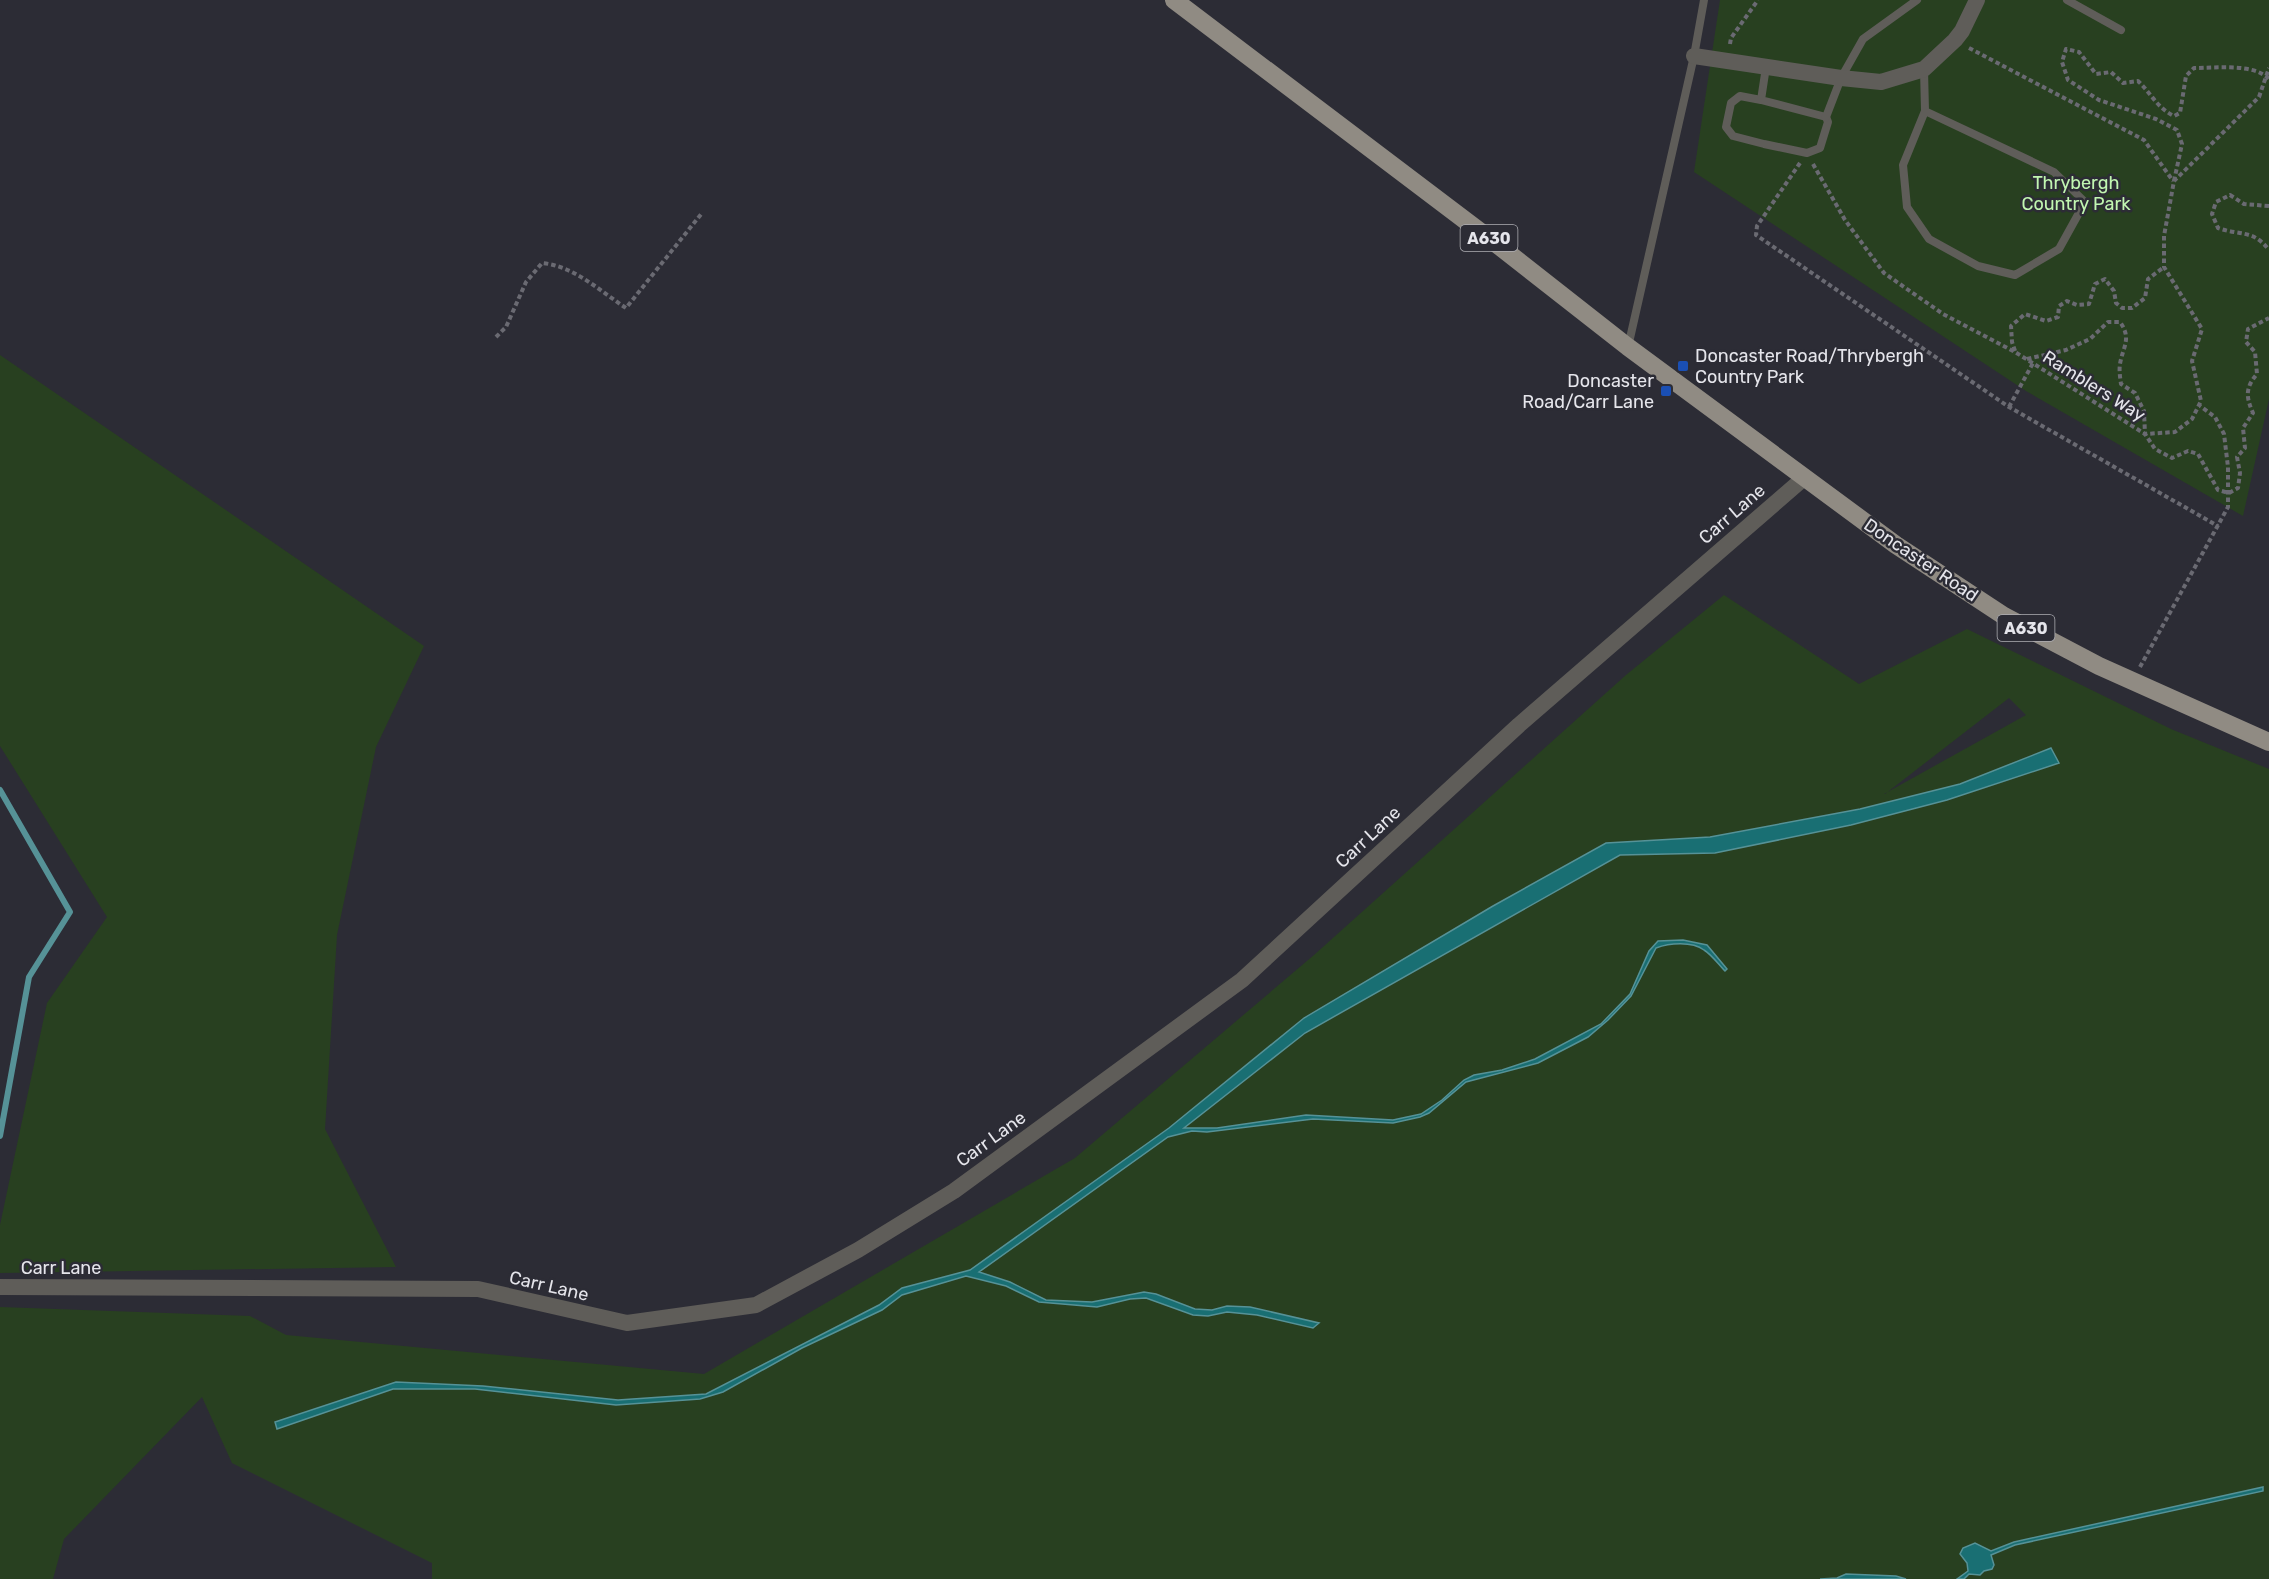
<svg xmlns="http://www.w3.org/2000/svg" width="2269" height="1579" viewBox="0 0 2269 1579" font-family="Rubik,sans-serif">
  <rect width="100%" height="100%" fill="#2c2c35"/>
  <g fill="#284020" fill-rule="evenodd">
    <polygon points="1720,0 2269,0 2269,399 2243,516 2026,391 1694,172"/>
    <polygon points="0,355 424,646 376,747 337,935 325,1129 396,1267 0,1273 0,1225 47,1003 107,917 0,746"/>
    <path d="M1724,595L1859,684L1967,629L2171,729L2269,769V1579H432V1563L232,1463L202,1397L64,1539L53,1579H0V1307L250,1316L286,1335L704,1374L1075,1158L1314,955L1626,675ZM2009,698L2026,715L1884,794H1885Z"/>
  </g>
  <g fill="#196f73" stroke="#569297" stroke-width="1.5">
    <path d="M2051,748L2059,763L1947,800L1851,825L1715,853L1620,855L1305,1033L1184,1128H1217L1306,1115L1393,1120L1421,1114L1442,1100L1464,1080L1474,1075L1502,1070L1535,1059L1601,1024L1630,994L1649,951L1658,941L1683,940L1707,945L1727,969L1725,971C1718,964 1712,955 1704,950C1692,941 1669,943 1656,948L1631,996L1608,1020L1588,1037L1538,1063L1466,1082L1429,1113L1420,1117L1393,1123L1313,1119L1207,1132L1192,1131L1168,1137L979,1272L1010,1282L1046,1300L1092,1302L1144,1292L1156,1294L1195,1309L1212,1310L1227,1306L1250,1307L1319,1323L1313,1328L1257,1315L1227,1312L1208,1316L1193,1315L1146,1298L1130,1299L1097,1307L1039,1302L1006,1286L966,1276L902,1295L882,1310L802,1348L723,1392L700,1399L616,1405L475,1389H393L277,1429L275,1422L396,1382L483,1386L618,1400L706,1394L879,1305L902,1288L970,1270L1169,1128L1304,1018L1493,906L1606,843L1710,837L1860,809L1960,784Z"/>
    <polygon points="2263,1487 2263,1491 2015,1545 1991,1555 1994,1565 1992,1569 1984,1571 1980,1575 1969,1574 1964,1579 1957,1579 1968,1571 1967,1563 1960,1554 1963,1548 1975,1543 1991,1551 2014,1542"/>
    <polygon points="1846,1574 1896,1576 1906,1579 1820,1579 1837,1578"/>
  </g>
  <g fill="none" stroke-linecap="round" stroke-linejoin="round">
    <polyline stroke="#569297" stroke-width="6" points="0,790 70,912 29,977 0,1136"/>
    <g stroke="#6a6a72" stroke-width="4" stroke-dasharray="4.5 3" stroke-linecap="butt">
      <polyline points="1730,44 1731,38 1758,0"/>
      <polyline points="1969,48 2144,140 2173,181"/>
      <polyline points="1800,163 1757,226 1756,235 2009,407 2218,526"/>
      <polyline points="1813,164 1845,220 1884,273 1943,314 2015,352 2145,434 2175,432 2192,419 2201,401 2192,361 2202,329 2164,267 2164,236 2174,181 2259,97 2269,68"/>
      <path d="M2174,181L2182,144L2177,130L2156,119L2099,100L2068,80L2062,62L2066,49L2079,52L2096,74L2111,72L2123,83L2138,81C2151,93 2157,108 2174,116L2180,113L2186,76L2194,68C2215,68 2254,63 2269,79"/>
      <path d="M2269,206L2244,204L2230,195L2216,202L2212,214L2218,228C2240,236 2253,229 2269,250"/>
      <path d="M496,337L506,327L526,282L542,263C574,266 600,291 626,308L702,213"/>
      <polyline points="2015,351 2012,342 2011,326 2025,314 2046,321 2058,317 2059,306 2067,301 2077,305 2089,304 2095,284 2105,279 2114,291 2116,303 2122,308 2132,308 2145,298 2148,279 2164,267"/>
      <path d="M2027,359L2066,350L2090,339L2108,322H2120C2132,339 2123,346 2120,364C2119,370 2120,377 2121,384L2135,393L2144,411L2145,434L2155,449L2172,458L2188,451L2198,454L2218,490L2229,493L2238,488L2240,473L2237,457L2245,448L2243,428L2253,413C2246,397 2245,388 2257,374L2255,352L2246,342L2248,329L2269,318"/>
      <polyline points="2009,407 2033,363"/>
      <polyline points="2140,667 2228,507 2228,467 2224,434 2215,417 2200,406"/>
    </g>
    <g stroke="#5f5d59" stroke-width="8">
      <polyline points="2067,0 2121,30"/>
      <polyline points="1924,69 1925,111 1903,165 1907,207 1929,239 1978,266 2015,275 2059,249 2085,202 2054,172 1925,111"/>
      <polyline points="1761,100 1826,117 1828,122 1820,148 1807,153 1764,144 1733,136 1726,127 1731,103 1740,96 1761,100 1766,67"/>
      <polyline points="1826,117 1841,78 1863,39 1917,0"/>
      <polyline points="1628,347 1694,56 1704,0"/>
    </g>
    <g stroke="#5f5d59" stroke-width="16">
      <polyline points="1694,56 1841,78 1881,82 1924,69 1955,40 1962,31 1977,0"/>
      <polyline points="0,1287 478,1289 627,1323 756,1305 858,1250 954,1191 1242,980 1519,725 1804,478"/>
    </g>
    <polyline stroke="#908b83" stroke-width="18" points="1174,0 1503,249 1628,347 1896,545 2004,616 2099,666 2269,742"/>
  </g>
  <g fill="#1a4fb4" stroke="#2c2c35" stroke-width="2">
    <rect x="1677" y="360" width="12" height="12" rx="3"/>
    <rect x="1660" y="385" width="12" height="12" rx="3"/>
  </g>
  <g text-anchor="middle" stroke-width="5" stroke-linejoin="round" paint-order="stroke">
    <g fill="#2c2c35" stroke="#aeaeb4" stroke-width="1.5">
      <rect x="1460.5" y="225" width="57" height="26" rx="4.5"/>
      <rect x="1997.5" y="615" width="57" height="26" rx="4.5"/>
    </g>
    <g font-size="16" font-weight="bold" fill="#e5e5eb">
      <text x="1489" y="244">A630</text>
      <text x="2026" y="634">A630</text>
    </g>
    <g font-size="18" fill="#c1f6b1" stroke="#2c2c35">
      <text x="2076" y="189">Thrybergh<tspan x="2076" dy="21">Country Park</tspan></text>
    </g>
    <g font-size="18" fill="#e5e5eb" stroke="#2c2c35" text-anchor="start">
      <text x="1695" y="362">Doncaster Road/Thrybergh<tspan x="1695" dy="21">Country Park</tspan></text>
      <text x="1654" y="387" text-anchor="end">Doncaster<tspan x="1654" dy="21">Road/Carr Lane</tspan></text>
    </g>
    <g font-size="18" fill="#e5e5eb" stroke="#2c2c35">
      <text transform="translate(2094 386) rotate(32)" y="6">Ramblers Way</text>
      <text transform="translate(1732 514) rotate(-41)" y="6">Carr Lane</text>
      <text transform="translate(1921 560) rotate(34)" y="6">Doncaster Road</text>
      <text transform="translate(1368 837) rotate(-43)" y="6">Carr Lane</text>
      <text transform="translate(991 1139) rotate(-36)" y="6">Carr Lane</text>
      <text x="61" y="1274">Carr Lane</text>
      <text transform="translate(549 1286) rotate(13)" y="6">Carr Lane</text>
    </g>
  </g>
</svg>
